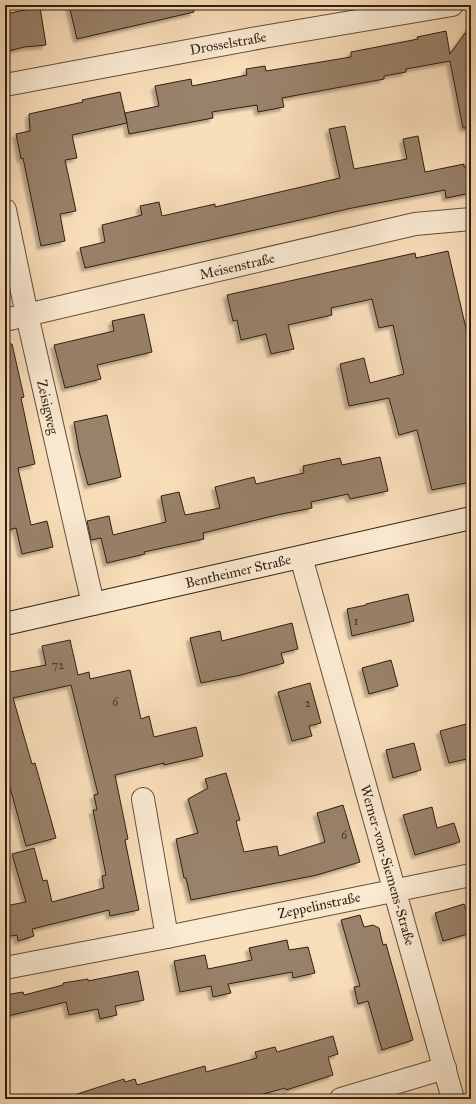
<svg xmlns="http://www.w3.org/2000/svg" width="476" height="1104" viewBox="0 0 476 1104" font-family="'IM FELL Great Primer',serif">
  <defs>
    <filter id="shadow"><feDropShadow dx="-3.5" dy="3.5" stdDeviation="1" flood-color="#0004"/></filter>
  </defs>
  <rect width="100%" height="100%" fill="#f9deba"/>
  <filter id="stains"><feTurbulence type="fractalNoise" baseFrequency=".005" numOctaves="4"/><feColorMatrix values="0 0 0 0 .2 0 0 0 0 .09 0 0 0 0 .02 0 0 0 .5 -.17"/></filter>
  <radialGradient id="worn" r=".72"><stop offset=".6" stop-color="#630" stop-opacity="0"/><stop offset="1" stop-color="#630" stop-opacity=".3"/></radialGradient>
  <g fill="#99826a" stroke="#301f13" filter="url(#shadow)">
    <polygon points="69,5 193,5 194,12 77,39"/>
    <polygon points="40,7 46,45 24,47 5,52 5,14"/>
    <polygon points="471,25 471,128 463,128 450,61 406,69 406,72 384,76 384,79 282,98 284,107 258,112 257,105 212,112 213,118 129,134 125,113 159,106 155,86 191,79 192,86 247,75 246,69 265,66 266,71 351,57 351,52 418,39 417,37 446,31 450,54"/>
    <polygon points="120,92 127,123 72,135 77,158 65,160 76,211 60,214 65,241 41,246 23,158 21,159 16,134 30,131 29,114 83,102 82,100"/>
    <polygon points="345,126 354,169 407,159 403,139 418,136 425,172 464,164 464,167 471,165 471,193 446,198 445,190 352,208 291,222 85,268 80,248 105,242 102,225 142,215 140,206 159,202 162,216 215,204 215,207 340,178 329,129"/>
    <polygon points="448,251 471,350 471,482 432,490 417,430 399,435 389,398 349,406 340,364 364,358 370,383 404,374 393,325 379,328 372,299 331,308 332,315 288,325 294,349 271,354 266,334 241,340 237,320 233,321 227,295 415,253 416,258"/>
    <polygon points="144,314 152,352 97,365 101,379 65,388 54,345 114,331 112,321"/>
    <polygon points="5,344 12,344 24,397 21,398 35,464 18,468 31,525 47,521 53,547 22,554 16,528 5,531 5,443 8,443 5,431"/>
    <polygon points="107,415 121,477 88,485 79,451 74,422"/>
    <polygon points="380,457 388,491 350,499 348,494 311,502 312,508 277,515 203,533 204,539 144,552 145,554 107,563 101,538 91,540 87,521 109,516 113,535 166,522 161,496 179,492 185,515 220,508 215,487 254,477 256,484 286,477 304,473 303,466 340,458 342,465"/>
    <polygon points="408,594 414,621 352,636 347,609 366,605 366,604"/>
    <polygon points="292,623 298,649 281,653 284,663 241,675 201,683 190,638 220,631 222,641"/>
    <polygon points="70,640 78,675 89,672 90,679 130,670 141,719 149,716 154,737 196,727 203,756 164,765 164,763 115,775 128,839 125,840 139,910 110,916 109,910 32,929 34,936 18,941 17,935 5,937 5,906 26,902 12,854 34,848 43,881 47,880 52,902 104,888 102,876 106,875 93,810 97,810 94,795 98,794 71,685 13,698 32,764 35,763 56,838 26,846 5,769 5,673 46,665 42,646"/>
    <polygon points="391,660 398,686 369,694 362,668"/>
    <polygon points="310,683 321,723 309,726 312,736 292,741 278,692"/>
    <polygon points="466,724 471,742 471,758 449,763 440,731"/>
    <polygon points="414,743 421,770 393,778 386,750"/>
    <polygon points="226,773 240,820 236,821 244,852 277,846 279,856 325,842 317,813 343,805 360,862 317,875 191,900 186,878 184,878 176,839 198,833 188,799 208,788 205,779"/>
    <polygon points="432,807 437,828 454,823 460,842 415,855 403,815"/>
    <polygon points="464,904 468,916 471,915 471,933 443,941 435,913"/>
    <polygon points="360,915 364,927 373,925 379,928 383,945 386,944 413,1040 382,1050 368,1001 358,1004 354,987 360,986 341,920"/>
    <polygon points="287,940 289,950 308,947 315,973 293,978 292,972 228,984 231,993 213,997 211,986 180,992 174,961 205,955 208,969 252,960 249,948"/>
    <polygon points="138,971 144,1000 115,1006 117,1015 100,1019 98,1009 69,1015 66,1002 8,1016 5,995 23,992 24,995 63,985 63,983 88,979 88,981"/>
    <polygon points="333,1036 338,1054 328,1057 333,1075 286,1090 285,1088 245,1099 74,1099 74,1095 124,1079 125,1082 135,1079 137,1085 205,1066 206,1072 257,1058 255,1052 275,1047 277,1052"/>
  </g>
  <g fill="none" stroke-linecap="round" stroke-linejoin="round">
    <defs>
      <g id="street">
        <polyline points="5,85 263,37 452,5"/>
        <polyline points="5,210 27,315 93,604"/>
        <polyline points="5,320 415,224 471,219"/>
        <polyline points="301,557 453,1099"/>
        <polyline points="143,799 167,937"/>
        <polyline points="5,968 167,937 471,875"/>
        <polyline points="341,1099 445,1068"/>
      </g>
      <polyline id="secondary" points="5,624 471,518"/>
    </defs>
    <use href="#street" stroke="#624f3d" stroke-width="24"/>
    <use href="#secondary" stroke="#301f13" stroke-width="24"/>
    <use href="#street" stroke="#fbead2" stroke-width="22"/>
    <use href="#secondary" stroke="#fbead2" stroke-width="22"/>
  </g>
  <g text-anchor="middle" stroke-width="3.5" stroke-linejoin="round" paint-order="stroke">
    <g font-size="12" fill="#4a3829">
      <text x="356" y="625">1</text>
      <text x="58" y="669">72</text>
      <text x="115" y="706">6</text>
      <text x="308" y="707">2</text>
      <text x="344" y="839">6</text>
    </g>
    <g font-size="14" fill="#301f13" stroke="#fbead2">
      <text transform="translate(228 43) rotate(-10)" y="5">Drosselstraße</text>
      <text transform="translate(237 266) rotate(-13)" y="5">Meisenstraße</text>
      <text transform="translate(48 407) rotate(77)" y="5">Zeisigweg</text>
      <text transform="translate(238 571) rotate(-13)" y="5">Bentheimer Straße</text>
      <text transform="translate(388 865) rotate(74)" y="5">Werner-von-Siemens-Straße</text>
      <text transform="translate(319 905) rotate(-12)" y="5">Zeppelinstraße</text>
    </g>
  </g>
  <rect width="476" height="1104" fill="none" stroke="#f9deba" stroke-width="20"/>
  <rect x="6" y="6" width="464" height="1092" fill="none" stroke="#301f13" stroke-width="2"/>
  <rect x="10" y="10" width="456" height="1084" fill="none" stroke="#301f13"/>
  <rect width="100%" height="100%" filter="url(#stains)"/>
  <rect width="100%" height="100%" fill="url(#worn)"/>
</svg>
